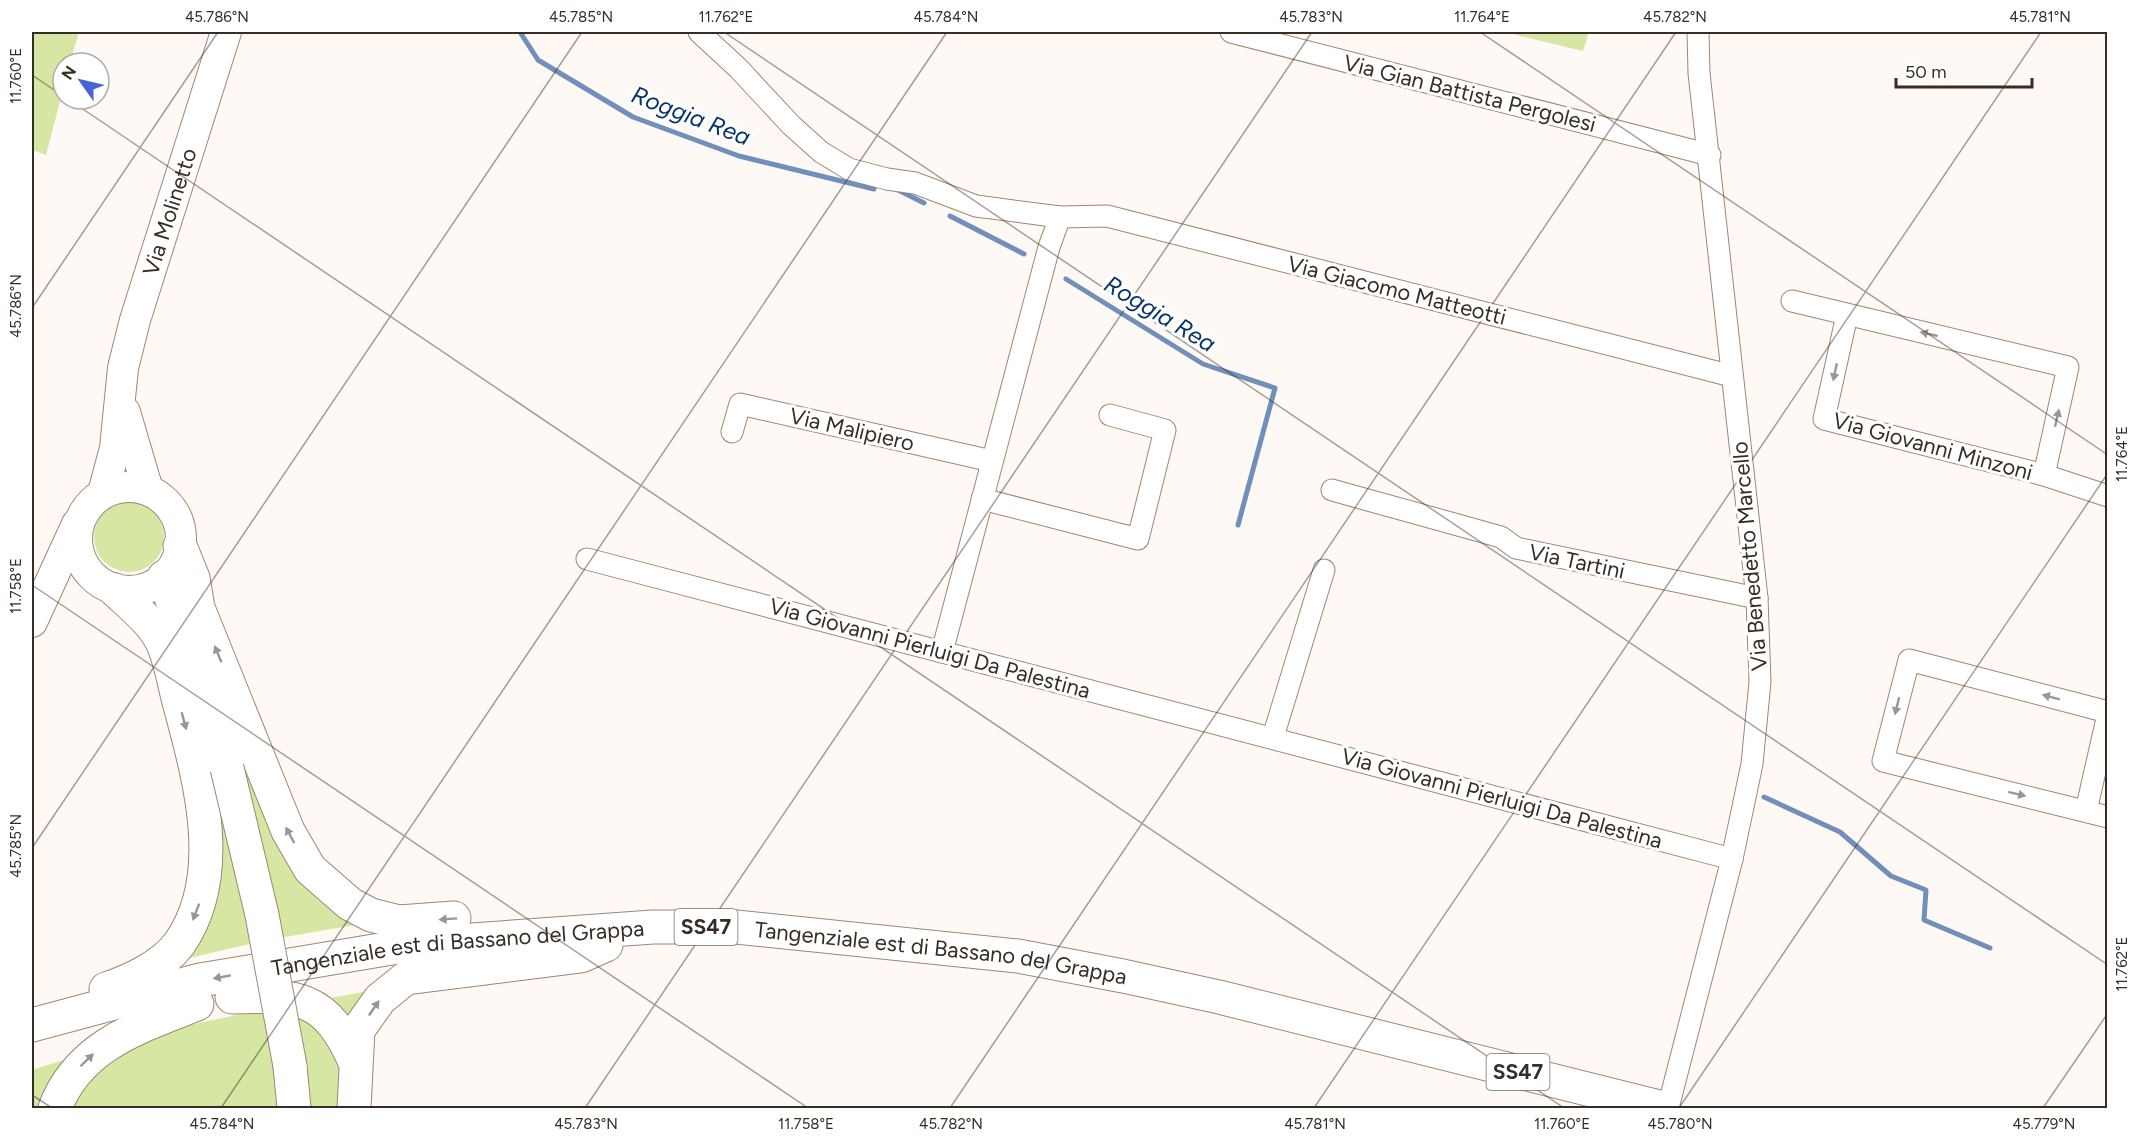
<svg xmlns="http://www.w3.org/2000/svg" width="2139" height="1140" viewBox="0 0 2139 1140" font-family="Figtree,sans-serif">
  <rect width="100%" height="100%" fill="#fef9f5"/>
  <g fill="#d5e7a2">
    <polygon points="32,32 79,32 70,63 63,63 63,90 46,155 32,150"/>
    <polygon points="1504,32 1589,32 1583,51"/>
    <circle cx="129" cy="537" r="35"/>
    <polygon points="199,625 254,757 367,923 279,938"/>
    <polygon points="177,637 254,943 172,962 201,920"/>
    <polygon points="379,989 350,1034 320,1000"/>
    <polygon points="268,1008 282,1108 70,1108 86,1074 144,1035"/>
    <polygon points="293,1009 309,1012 340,1056 342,1108 307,1108"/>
    <polygon points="73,1057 44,1108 32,1108 32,1070"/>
  </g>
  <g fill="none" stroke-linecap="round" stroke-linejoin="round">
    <g stroke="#708fbb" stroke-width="5">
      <polyline points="520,32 538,60 633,117 739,156 874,189"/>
      <polyline points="898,190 924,203"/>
      <polyline points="950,216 1024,254"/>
      <polyline points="1066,279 1203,364 1275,388 1238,525"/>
      <polyline points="1764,797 1840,832 1891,876 1926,890 1924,920 1990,948"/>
    </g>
    <defs>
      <g id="minor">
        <polyline points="699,32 738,68 791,125 821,152 849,169 887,179 915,183 976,206 1060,217 1107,216 1732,376"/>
        <polyline points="1231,32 1710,155"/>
        <polyline points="1792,301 2068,367 2044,475"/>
        <polyline points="1847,315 1824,419 2044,475 2108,496"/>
        <polyline points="732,432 740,404 992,461"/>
        <polyline points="1332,490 1501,537 1516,548 1757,598"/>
        <polyline points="982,499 1138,539 1165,430 1110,415"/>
        <polyline points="587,559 1732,859"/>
        <polyline points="942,652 1049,247 1060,217"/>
        <polyline points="2108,712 1909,660 1883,761 2108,817"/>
        <polyline points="1273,737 1324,570"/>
        <polyline points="2086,811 2108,714"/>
        <polyline points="1668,1108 1732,859 1752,764 1760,682 1757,598 1699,73 1698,32"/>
      </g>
      <g id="secondary">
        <polyline points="125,412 148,490"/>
        <circle cx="129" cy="539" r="52"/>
        <path id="s1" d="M103,493L115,448L123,368L135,320L226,32"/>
        <polyline points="32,622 77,524"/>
      </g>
      <g id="trunk">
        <polyline points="180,546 193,578 198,608 288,831 310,869 350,904 371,915 399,922 454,918"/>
        <polyline points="164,577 195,665 227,768"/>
        <path d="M106,989C130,981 163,966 179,944C228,875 199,777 179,702C174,683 171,662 163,644C154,623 132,606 115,590"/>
        <path d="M232,997C299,995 326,996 355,1062"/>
        <path id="s2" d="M32,1025L200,980L416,944L653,927H736L1018,956L1123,976L1219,997L1663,1108"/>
        <polyline points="290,1066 294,1108"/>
        <path d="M55,1108C79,1045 139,1027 197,1004"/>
        <polyline points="354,1108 358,1030 380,999 406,978 581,956 606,945"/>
      </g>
    </defs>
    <use href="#minor" stroke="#9c8873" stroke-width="23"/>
    <use href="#secondary" stroke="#9c8873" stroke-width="32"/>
    <use href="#trunk" stroke="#9c8873" stroke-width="35"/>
    <use href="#minor" stroke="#fff" stroke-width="21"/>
    <use href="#secondary" stroke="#fff" stroke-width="30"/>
    <use href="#trunk" stroke="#fff" stroke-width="33"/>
    <defs>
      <polyline id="trunk-bridge" points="227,768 262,915 290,1066"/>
    </defs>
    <use href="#trunk-bridge" stroke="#9c8873" stroke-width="35" stroke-linecap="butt"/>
    <use href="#trunk-bridge" stroke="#fff" stroke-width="33"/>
  </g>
  <defs><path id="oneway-solid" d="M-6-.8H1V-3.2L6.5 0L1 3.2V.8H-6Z" transform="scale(1.5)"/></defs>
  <g fill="#9a9692">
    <use href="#oneway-solid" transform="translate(1929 334) rotate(-167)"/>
    <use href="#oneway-solid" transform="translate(1835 372) rotate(102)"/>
    <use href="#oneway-solid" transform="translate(2057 418) rotate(-77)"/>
    <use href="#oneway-solid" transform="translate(218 654) rotate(-113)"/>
    <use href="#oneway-solid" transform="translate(2051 697) rotate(-165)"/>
    <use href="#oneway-solid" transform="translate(1897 706) rotate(104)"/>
    <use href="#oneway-solid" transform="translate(184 721) rotate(75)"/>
    <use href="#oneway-solid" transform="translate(2017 794) rotate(14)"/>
    <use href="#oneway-solid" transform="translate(290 835) rotate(-118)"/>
    <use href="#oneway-solid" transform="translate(196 912) rotate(111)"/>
    <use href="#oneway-solid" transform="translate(448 919) rotate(176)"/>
    <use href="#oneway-solid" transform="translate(222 977) rotate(170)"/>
    <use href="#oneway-solid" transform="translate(374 1008) rotate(-56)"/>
    <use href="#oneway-solid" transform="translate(87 1060) rotate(-44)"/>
  </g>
  <path fill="none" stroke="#362e25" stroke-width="1.5" stroke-opacity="0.45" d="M724,32L2108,965M1480,32L2108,455M32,75L63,96M68,99L1564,1108M32,308L218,32M32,585L808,1108M32,848L582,32M32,1095L52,1108M221,1108L947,32M585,1108L1312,32M950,1108L1676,32M1314,1108L2041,32M1679,1108L2108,473M2043,1108L2108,1013"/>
  <g text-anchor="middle" stroke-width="6" stroke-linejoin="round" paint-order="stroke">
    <g fill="#fff" stroke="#726d66" stroke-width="1.5">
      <rect x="674.5" y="909" width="63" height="36" rx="4.5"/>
      <rect x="1486.5" y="1054" width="63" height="36" rx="4.5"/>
    </g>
    <g font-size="21" font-weight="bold" fill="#362e25">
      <text x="706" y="934">SS47</text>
      <text x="1518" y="1079">SS47</text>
    </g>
    <g font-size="22" fill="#362e25" stroke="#fff">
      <text transform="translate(1470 93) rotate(14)" y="8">Via Gian Battista Pergolesi</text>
      <text dy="8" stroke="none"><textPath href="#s1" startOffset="290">Via Molinetto</textPath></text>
      <text transform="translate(1397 290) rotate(14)" y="8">Via Giacomo Matteotti</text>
      <text transform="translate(852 429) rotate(13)" y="8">Via Malipiero</text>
      <text transform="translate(1933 446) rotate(15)" y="8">Via Giovanni Minzoni</text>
      <text transform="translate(1749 556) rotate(-95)" y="8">Via Benedetto Marcello</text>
      <text transform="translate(1577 561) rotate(12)" y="8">Via Tartini</text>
      <text transform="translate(930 648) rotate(15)" y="8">Via Giovanni Pierluigi Da Palestina</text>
      <text transform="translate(1502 798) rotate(15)" y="8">Via Giovanni Pierluigi Da Palestina</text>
      <text dy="8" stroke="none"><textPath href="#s2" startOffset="434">Tangenziale est di Bassano del Grappa</textPath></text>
      <text dy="8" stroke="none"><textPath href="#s2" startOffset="920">Tangenziale est di Bassano del Grappa</textPath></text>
    </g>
    <g font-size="24" font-style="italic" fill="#07336d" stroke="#fff">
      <text transform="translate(691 116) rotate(21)" y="8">Roggia Rea</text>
      <text transform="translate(1160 314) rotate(31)" y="8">Roggia Rea</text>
    </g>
  </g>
  <rect width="2139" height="1140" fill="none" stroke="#ffffff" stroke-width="66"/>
  <g transform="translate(81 81) rotate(304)"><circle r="28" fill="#ffffff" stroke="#afaba8" stroke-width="1.5"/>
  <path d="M0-4.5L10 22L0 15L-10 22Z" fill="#4663d7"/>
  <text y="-9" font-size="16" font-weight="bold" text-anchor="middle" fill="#362e25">N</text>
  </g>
  <path d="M1896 78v9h136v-9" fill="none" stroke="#362e25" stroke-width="3"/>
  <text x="1905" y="78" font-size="18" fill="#362e25" stroke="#ffffff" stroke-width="4.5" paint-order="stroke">50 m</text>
  <rect x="33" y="33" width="2073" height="1074" fill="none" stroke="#362e25" stroke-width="2"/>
  <g font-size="15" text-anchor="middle" fill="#362e25">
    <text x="217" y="22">45.786°N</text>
    <text x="581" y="22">45.785°N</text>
    <text x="726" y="22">11.762°E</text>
    <text x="946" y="22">45.784°N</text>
    <text x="1311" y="22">45.783°N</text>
    <text x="1482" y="22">11.764°E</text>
    <text x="1675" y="22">45.782°N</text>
    <text x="2040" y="22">45.781°N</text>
    <text transform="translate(16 76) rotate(-90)" y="5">11.760°E</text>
    <text transform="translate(16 306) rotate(-90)" y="5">45.786°N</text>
    <text transform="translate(2122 454) rotate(-90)" y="5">11.764°E</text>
    <text transform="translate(16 586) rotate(-90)" y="5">11.758°E</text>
    <text transform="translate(16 846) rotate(-90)" y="5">45.785°N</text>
    <text transform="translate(2122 964) rotate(-90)" y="5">11.762°E</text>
    <text x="222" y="1129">45.784°N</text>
    <text x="586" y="1129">45.783°N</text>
    <text x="806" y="1129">11.758°E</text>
    <text x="951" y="1129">45.782°N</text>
    <text x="1315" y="1129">45.781°N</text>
    <text x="1562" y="1129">11.760°E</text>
    <text x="1680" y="1129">45.780°N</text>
    <text x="2044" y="1129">45.779°N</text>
  </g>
</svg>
